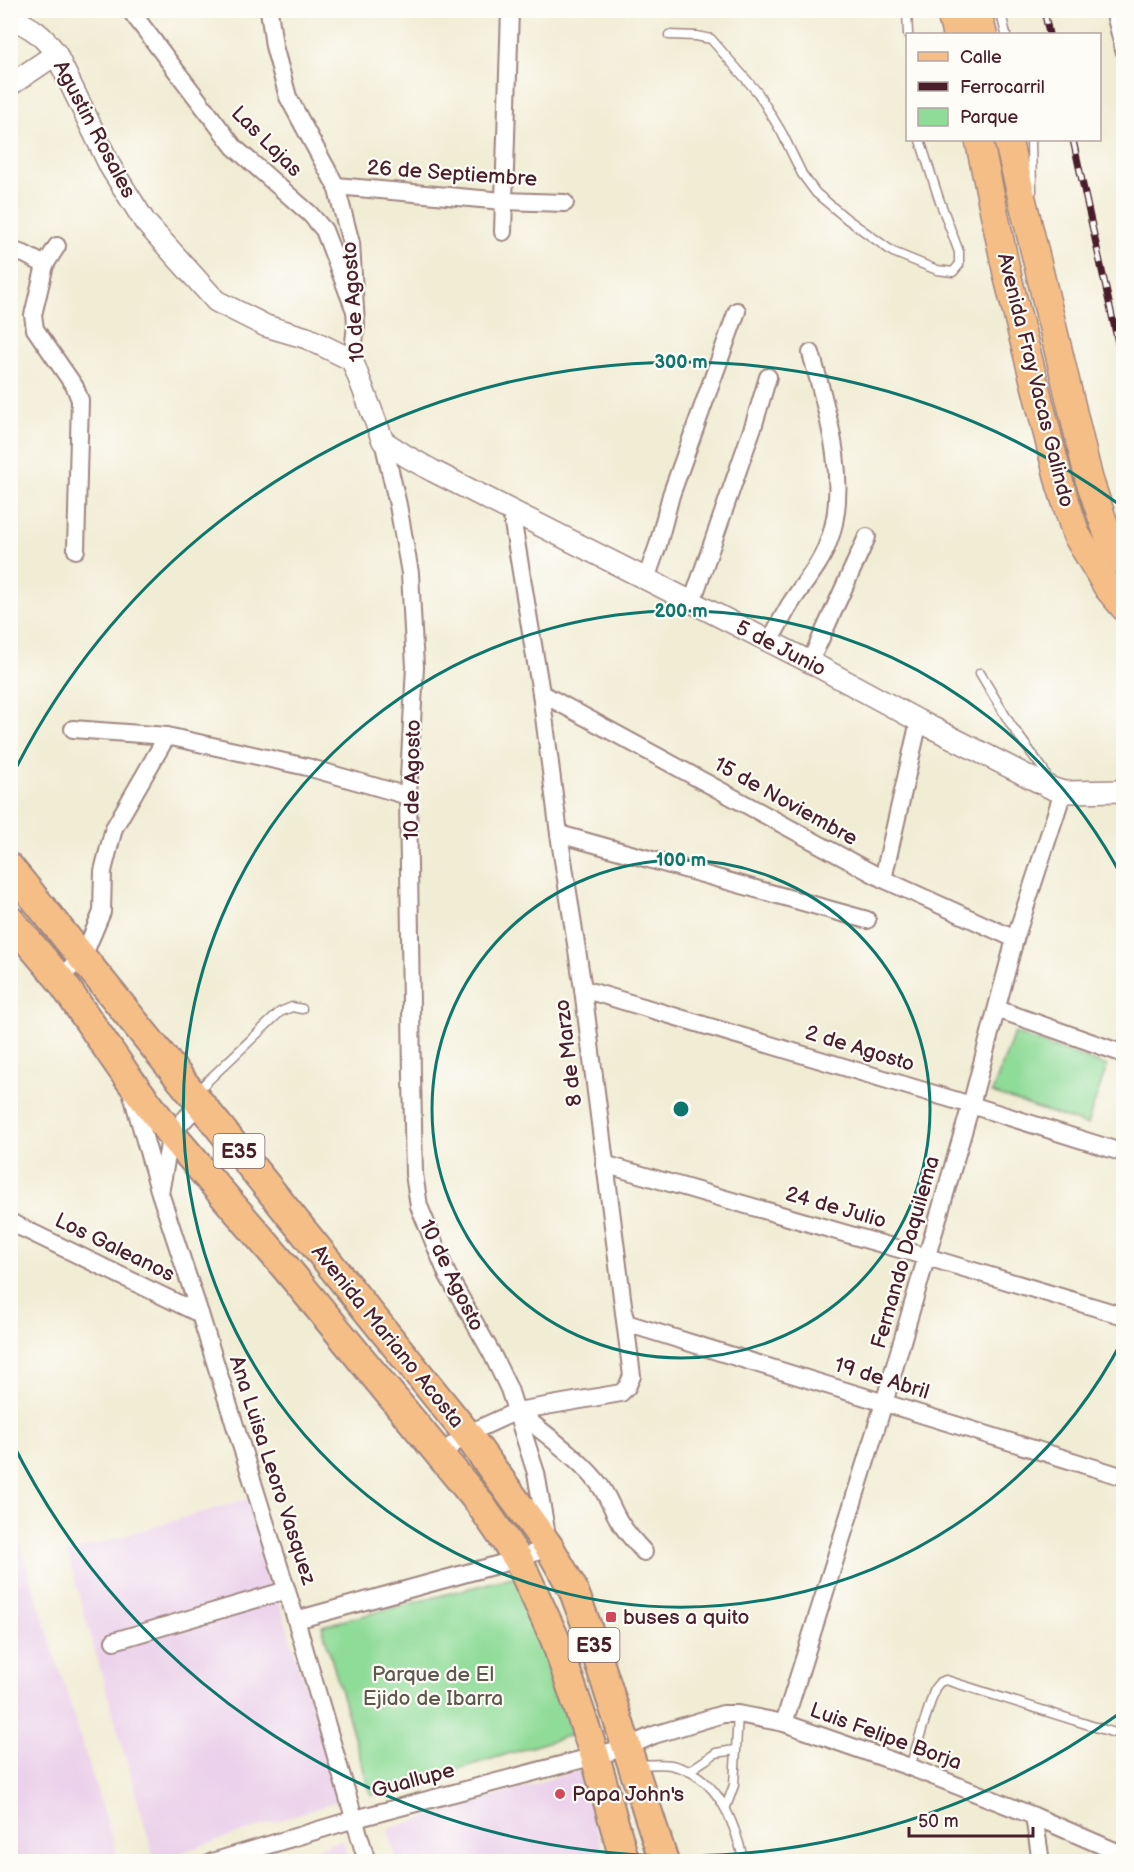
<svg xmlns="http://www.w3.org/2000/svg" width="1134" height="1872" viewBox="0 0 1134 1872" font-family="'Balsamiq Sans',sans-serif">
  <rect width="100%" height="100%" fill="#fdfcf7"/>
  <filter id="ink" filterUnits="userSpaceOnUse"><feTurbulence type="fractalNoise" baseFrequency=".0167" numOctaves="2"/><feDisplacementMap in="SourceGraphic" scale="12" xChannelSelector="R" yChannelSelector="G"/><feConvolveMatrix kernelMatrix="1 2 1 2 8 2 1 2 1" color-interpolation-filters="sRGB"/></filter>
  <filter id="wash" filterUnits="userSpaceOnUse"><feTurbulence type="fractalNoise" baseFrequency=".008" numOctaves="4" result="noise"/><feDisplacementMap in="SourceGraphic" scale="24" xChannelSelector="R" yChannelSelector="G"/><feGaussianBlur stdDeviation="1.35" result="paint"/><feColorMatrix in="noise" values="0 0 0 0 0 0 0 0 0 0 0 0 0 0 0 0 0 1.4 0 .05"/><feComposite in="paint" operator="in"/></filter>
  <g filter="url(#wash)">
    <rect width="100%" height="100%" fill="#f1ecd4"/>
    <g fill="#ebd1eb">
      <polygon points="247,1499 341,1800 155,1861 67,1553"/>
      <polygon points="19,1540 119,1861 11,1861 10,1543"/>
      <polygon points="579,1770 606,1861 397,1861 388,1829"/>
      <polygon points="342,1840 349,1861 277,1861"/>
    </g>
    <g fill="#8fdb98" stroke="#6c7d62" stroke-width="1.5">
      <polygon points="1014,1033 1107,1066 1087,1125 992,1093"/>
      <polygon points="517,1576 578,1733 371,1795 322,1626"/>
    </g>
  </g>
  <g filter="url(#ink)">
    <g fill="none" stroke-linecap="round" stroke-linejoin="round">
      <defs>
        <g id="service">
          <polyline points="907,10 908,34"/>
          <polyline points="1000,10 1006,34"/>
          <polyline points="669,35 696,36 711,39 758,93 782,133 802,174 816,193 847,219 893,252 937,270 953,272 959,265 959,252 939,199 920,140"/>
          <polyline points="1031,140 1032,191"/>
          <polyline points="980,673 1011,725 1043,769 1049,782"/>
          <polyline points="196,1092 280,1012 292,1007 302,1009"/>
          <path d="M638,1765C649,1765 661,1763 671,1765C718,1775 734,1821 744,1862"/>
          <polyline points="910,1767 935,1688 940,1682 946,1680 1121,1735"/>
          <polyline points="689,1771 716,1753 735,1750"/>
          <polyline points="726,1807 734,1785 738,1714"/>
        </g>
        <g id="minor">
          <polyline points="130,10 234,147 310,214 324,230 355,311"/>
          <polyline points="269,10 274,46 288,97 336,186 351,243 356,325 352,360"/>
          <polyline points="1114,10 1124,50"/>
          <polyline points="336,186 503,201 565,203"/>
          <polyline points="503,232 510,10"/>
          <polyline points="57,246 45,265 33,315 35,329 75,387 80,400 76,550"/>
          <polyline points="10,250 24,254 45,265"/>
          <polyline points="646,579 658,545 671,495 737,311"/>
          <polyline points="692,602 754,424 768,377"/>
          <path d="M769,642C776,630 782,618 789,606C802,585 820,566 828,543C851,486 827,410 811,353"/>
          <polyline points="810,662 867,537"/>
          <polyline points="541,693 883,879 1015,939"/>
          <polyline points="73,729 167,736 307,767 408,796"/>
          <polyline points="559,834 867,920"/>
          <polyline points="883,879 919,721"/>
          <polyline points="59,978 83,957 102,912 103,871 114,828 167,736"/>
          <polyline points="583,989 971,1105 1124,1153"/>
          <polyline points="997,1009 1124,1054"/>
          <polyline points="131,1091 159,1190"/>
          <polyline points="200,1103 171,1134 160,1193 200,1314 296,1620 367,1862"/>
          <polyline points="604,1164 927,1257 1124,1316"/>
          <polyline points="10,1222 200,1314"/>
          <polyline points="626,1323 1124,1477"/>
          <path d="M517,1411C541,1431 575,1455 595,1479C606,1491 610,1505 618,1519C625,1532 635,1542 644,1552"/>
          <polyline points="439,1455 467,1434 517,1411 621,1393 627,1387 632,1376 583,989 559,834 541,693 511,511"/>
          <polyline points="296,1620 518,1559 549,1547 536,1473 509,1389 491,1352 447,1274 419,1206 414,1174 412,1076 408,796 415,667 410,573 398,505 383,441"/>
          <polyline points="114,1641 287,1590"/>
          <polyline points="784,1723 884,1403 971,1105 1015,939 1063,792"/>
          <polyline points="1034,1816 1041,1862"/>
          <polyline points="212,1862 355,1819 595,1756 627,1747 654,1735 723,1714 738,1714 784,1723 910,1767 1034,1816 1124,1855"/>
        </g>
        <g id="tertiary">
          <path d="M10,18C32,27 43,35 56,54L111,168L145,222L216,301L266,326L307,338L352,360L383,441L406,456L433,471L810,662L919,721L1051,788L1063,792L1124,791"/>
          <polyline points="10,85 56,54"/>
        </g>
        <g id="primary">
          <polyline points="950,10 956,34"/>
          <polyline points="977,10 983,34"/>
          <polyline points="979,140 1007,274 1060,484 1076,534 1108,588 1124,607"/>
          <polyline points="1008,140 1089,479 1109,538 1124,562"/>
        </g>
        <g id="trunk">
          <polyline points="10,868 467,1434 549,1547 573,1589 593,1643 664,1862"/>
          <polyline points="10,920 59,978 126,1075 171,1134 286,1268 478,1501 518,1559 555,1639 595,1756 625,1862"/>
        </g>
      </defs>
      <use href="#service" stroke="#9e8680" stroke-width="11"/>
      <use href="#minor" stroke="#9e8680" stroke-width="20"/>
      <use href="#tertiary" stroke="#9e8680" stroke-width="24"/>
      <use href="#primary" stroke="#9e8680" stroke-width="30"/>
      <use href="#trunk" stroke="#9e8680" stroke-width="32"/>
      <use href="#service" stroke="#fff" stroke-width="8"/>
      <use href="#minor" stroke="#fff" stroke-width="16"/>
      <use href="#tertiary" stroke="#fff" stroke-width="21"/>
      <use href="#primary" stroke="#f6be87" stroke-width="27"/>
      <use href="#trunk" stroke="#f6be87" stroke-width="28"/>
      <defs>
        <g id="rail">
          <polyline points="1044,10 1049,34"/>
          <polyline points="1073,140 1124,370"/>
        </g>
      </defs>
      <use href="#rail" stroke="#4a1f2b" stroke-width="7"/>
      <use href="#rail" stroke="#fdfcf7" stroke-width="4.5" stroke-dasharray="14" stroke-linecap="butt"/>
    </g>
  </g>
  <g fill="none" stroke="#0f766e" stroke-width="3">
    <circle cx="681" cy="1109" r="249"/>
    <path d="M1123 1339A498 498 0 1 1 1123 879"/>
    <path d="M1120 1713A747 747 0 0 1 12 1442M12 776A747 747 0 0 1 1120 505"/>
  </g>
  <g fill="#d1495b" stroke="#fdfcf7" stroke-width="2">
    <rect x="605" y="1611" width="12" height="12" rx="3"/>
    <circle cx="560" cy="1794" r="6"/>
  </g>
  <g text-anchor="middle" stroke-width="4.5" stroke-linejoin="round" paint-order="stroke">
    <g fill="#fdfcf7" stroke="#806168" stroke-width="1.5">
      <rect x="213.5" y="1134" width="51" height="34" rx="4.5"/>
      <rect x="568.5" y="1628" width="51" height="34" rx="4.5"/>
    </g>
    <g font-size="20" font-weight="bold" fill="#4a1f2b">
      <text x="239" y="1158">E35</text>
      <text x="594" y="1652">E35</text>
    </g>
    <g font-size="21" fill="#4a1f2b" stroke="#fdfcf7">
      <text transform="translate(95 129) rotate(62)" y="7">Agustin Rosales</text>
      <text transform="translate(267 141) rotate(45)" y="7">Las Lajas</text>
      <text transform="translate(452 173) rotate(4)" y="7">26 de Septiembre</text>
      <text transform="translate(353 302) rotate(-94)" y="7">10 de Agosto</text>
      <text transform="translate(1036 380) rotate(76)" y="7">Avenida Fray Vacas Galindo</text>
      <text transform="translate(781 648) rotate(27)" y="7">5 de Junio</text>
      <text transform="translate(412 780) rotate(-89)" y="7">10 de Agosto</text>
      <text transform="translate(786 801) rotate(29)" y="7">15 de Noviembre</text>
      <text transform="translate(860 1048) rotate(17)" y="7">2 de Agosto</text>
      <text transform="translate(568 1053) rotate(-97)" y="7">8 de Marzo</text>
      <text transform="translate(836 1207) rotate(16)" y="7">24 de Julio</text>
      <text transform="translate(115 1247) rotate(26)" y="7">Los Galeanos</text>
      <text transform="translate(905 1252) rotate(-74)" y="7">Fernando Daquilema</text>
      <text transform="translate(452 1275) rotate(64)" y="7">10 de Agosto</text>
      <text transform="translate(388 1336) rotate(51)" y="7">Avenida Mariano Acosta</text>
      <text transform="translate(882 1378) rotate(17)" y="7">19 de Abril</text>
      <text transform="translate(273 1470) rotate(72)" y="7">Ana Luisa Leoro Vasquez</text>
      <text transform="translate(886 1736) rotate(20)" y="7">Luis Felipe Borja</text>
      <text transform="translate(413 1780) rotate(-15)" y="7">Guallupe</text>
    </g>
    <g font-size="21" fill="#4a1f2b" stroke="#fdfcf7" text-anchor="start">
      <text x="623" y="1624">buses a quito</text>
      <text x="572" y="1801">Papa John's</text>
    </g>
    <g font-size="21" fill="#5f574c" stroke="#fdfcf7">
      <text x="433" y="1681">Parque de El<tspan x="433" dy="24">Ejido de Ibarra</tspan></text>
    </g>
  </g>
  <circle cx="681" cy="1109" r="9" fill="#0f766e" stroke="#fdfcf7" stroke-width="3"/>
  <g font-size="18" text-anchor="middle" font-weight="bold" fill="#0f766e" stroke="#fdfcf7" stroke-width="4.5" stroke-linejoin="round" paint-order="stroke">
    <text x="681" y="368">300 m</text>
    <text x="681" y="617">200 m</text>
    <text x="681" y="866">100 m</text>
  </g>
  <rect width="1134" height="1872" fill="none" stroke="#fdfcf7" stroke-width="36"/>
  <rect x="906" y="33" width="195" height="108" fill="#fdfcf7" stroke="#b5a4a5" stroke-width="1.5"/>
  <rect x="918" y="52" width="30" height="9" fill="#f6be87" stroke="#b5a4a5" stroke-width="1.5"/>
  <text x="960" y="63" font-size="18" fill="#4a1f2b">Calle</text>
  <rect x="918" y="82" width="30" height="9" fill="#4a1f2b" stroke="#b5a4a5" stroke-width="1.5"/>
  <text x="960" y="93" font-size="18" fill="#4a1f2b">Ferrocarril</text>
  <rect x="918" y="108" width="30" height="18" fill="#8fdb98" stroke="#b5a4a5" stroke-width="1.5"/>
  <text x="960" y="123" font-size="18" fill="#4a1f2b">Parque</text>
  <path d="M909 1827v9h124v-9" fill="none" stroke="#4a1f2b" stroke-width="3"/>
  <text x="918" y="1827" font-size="18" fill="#4a1f2b" stroke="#fdfcf7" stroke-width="4.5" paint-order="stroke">50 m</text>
</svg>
